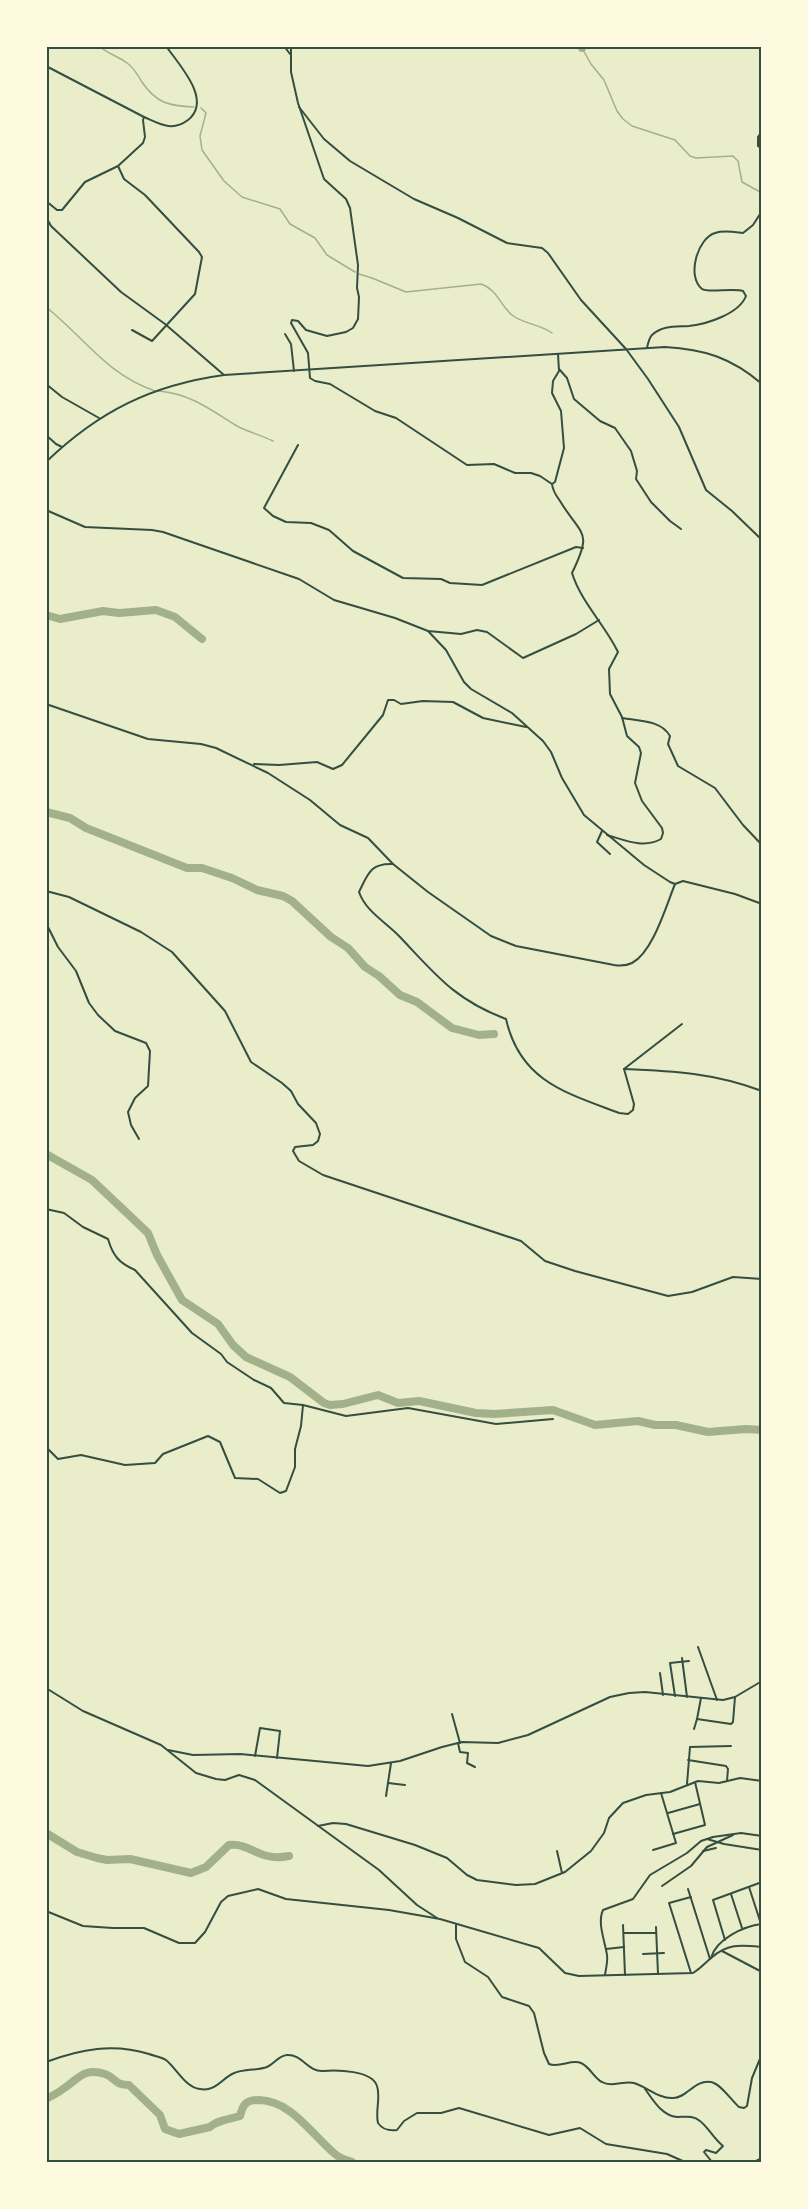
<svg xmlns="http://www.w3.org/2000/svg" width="808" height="2209" viewBox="0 0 808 2209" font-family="Figtree,sans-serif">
  <rect width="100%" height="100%" fill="#e9edc9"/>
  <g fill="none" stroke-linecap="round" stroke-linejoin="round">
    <g stroke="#a3b18a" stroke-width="1.5">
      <path d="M99,46C108,54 118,56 127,63C134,68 138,75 142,82C156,103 169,106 194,107"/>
      <polyline points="582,48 591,64 604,80 617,111 623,119 632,126 675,140 690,156 696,158 733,156 738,161 742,182 762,193"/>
      <polyline points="201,108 206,113 200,136 202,150 224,181 242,197 280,209 290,224 315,238 327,255 355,272"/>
      <path d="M359,274L372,278L406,292L481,284C497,289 500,305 512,315C523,324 540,324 552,333"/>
      <path d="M46,307C85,338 106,374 155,391"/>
      <path d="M159,391C191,394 211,410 237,426C248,432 261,435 273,441"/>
    </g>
    <g stroke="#a3b18a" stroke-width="8">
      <polyline points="582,46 582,48"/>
      <polyline points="46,615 60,619 103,611 119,613 156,610 175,617 202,639"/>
      <polyline points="46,812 70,818 86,828 187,868 202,868 232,878 257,890 283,896 292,901 331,937 348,948 365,967 379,976 400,995 417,1002 452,1028 479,1035 494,1034"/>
      <polyline points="46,1154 92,1180 148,1233 157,1255 182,1300 218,1324 233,1345 246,1357 290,1377 324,1403 330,1405 343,1404 378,1395 398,1403 419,1401 476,1413 494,1414 553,1410 595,1425 638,1421 655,1425 676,1425 708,1432 746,1429 762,1430"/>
      <path d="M46,1833L77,1852L97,1858L107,1860L130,1859L191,1873L206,1867L229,1845C253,1843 258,1862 289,1856"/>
      <path d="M46,2099C52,2096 58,2093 63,2089C78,2079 84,2067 105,2074C116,2078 114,2085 129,2085L160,2115L165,2129L179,2134L210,2127C217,2120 231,2119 240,2116C243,2104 246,2100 259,2100C292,2101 311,2134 335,2154C339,2158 346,2160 352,2162"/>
    </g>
    <g stroke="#344e41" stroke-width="2">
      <polyline points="284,46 290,54"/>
      <polyline points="291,46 291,72 298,103 324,179 346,199 350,208 358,265 357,288 359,297 358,319 353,328 346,332 327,336 306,330 298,321 292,320 291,323 308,353 310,378 315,381 330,384 375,411 396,418 467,465 494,464 515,473 531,473 540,476 552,484"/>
      <polyline points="46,66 144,117"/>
      <polyline points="762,100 762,103"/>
      <polyline points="299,107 324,139 350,161 387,183 414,199 458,218 507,243 542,248 548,253 581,300 626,349 648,379 679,427 706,490 732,511 762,540"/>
      <polyline points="762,131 758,137 758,146 762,149"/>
      <polyline points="118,166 124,179 145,195 199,252 202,257 195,294 152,341 132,330"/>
      <path d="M46,201L57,210H62L85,182L118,166L143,143L145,137L143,120L144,117C160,124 172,132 188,120C213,100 179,65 166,46"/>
      <polyline points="46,217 51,226 121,292 165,324 224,375"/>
      <polyline points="285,334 291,344 294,371"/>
      <path d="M647,348C648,343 649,338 652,335C663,325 676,327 689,326C707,324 739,314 746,296L743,291C733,288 707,293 702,289C686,276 698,238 715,233C724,230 734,232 743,233L753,225L762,211"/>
      <path d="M558,354L559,371L553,381L552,393L561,411L564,448L555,482L552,484C553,492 556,495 560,501C582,537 593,530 572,573C581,602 605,625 618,652L609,669L610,694L622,717L627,736L639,747L641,753L635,783L642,801L662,828L663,833L661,839C643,849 625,840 607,835"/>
      <polyline points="559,369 567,378 574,399 600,421 615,428 631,451 637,471 636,479 651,502 670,521 681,529"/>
      <polyline points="46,384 62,397 99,418"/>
      <polyline points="46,435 56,444 62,447"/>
      <polyline points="298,445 264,508 273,516 286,522 311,523 329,530 353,551 403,578 441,579 450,583 482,585 576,547 583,548"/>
      <polyline points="46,510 85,527 152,530 163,532 299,579 334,600 395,618 428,631 461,634 477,630 487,632 523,658 576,634 599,620"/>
      <polyline points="428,631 446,650 464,682 471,689 512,713 543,741 551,752 562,778 584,815 644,865 670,882 675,884 683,881 735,894 762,904"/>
      <path d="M46,704L148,739L201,744L216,748L268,773L310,800L340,825L368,838L393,864L428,892L491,936L516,946L614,965C620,966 626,966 632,963C653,952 666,906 675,884"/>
      <path d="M622,718C639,721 661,720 670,736L668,744L678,766L715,788L743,825L762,845"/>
      <polyline points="254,764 279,765 317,762 333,769 342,765 383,715 388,700 394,700 401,704 423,701 453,702 483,718 526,727"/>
      <polyline points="602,831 597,842 610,854"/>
      <path d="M393,864C370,863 368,874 359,892C366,912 386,922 400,937C436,975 455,1000 506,1019C520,1081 566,1093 619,1113L628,1114L633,1110L634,1104L624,1069"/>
      <polyline points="46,891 69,897 141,932 172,952 225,1011 251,1062 282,1083 291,1091 298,1104 316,1123 320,1134 318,1141 313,1145 295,1147 293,1151 299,1161 323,1175 521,1241 545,1261 575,1271 668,1296 692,1292 733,1277 762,1279"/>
      <polyline points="46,923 58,947 76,971 89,1003 98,1015 115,1031 146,1043 150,1051 148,1086 135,1098 128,1112 131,1125 139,1139"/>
      <path d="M624,1069C674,1071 714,1073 762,1091"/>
      <polyline points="624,1069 682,1024"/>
      <path d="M46,1209L64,1213L83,1227L108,1239C113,1256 119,1263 135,1270L192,1333L221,1354L227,1362L254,1380L271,1388L284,1403L303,1405L346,1416L408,1408L496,1424L553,1419"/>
      <polyline points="46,1447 58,1459 81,1455 125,1465 155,1463 163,1454 208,1436 220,1442 235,1478 258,1479 280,1493 286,1491 295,1467 295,1449 301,1426 303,1405"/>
      <polyline points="698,1647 717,1700"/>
      <polyline points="682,1658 687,1697"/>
      <polyline points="660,1673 663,1695"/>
      <polyline points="46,1688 83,1711 161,1745 196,1773 216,1779 225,1780 239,1775 255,1780 379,1870 417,1905 437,1918"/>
      <polyline points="675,1696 670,1663 689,1661"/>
      <polyline points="701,1698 697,1719 731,1724 733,1722 735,1697"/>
      <polyline points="452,1714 460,1743"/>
      <polyline points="694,1729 697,1719"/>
      <polyline points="458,1743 460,1752 468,1753 467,1763 475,1767"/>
      <polyline points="168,1750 193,1755 240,1754 368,1766 400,1761 442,1747 462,1742 498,1743 528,1735 610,1697 629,1693 645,1692 723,1700 735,1697 762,1681"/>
      <polyline points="255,1756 260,1728 280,1731 277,1758"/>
      <polyline points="688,1760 726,1766 728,1769 727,1781"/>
      <polyline points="388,1783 405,1785"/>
      <polyline points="687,1784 690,1747 731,1746"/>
      <polyline points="386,1796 391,1763"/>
      <polyline points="668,1813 700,1804"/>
      <polyline points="318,1826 333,1823 346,1824 415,1845 447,1858 467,1875 477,1880 516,1885 535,1884 565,1872 591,1851 604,1833 609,1818 623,1803 646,1795 670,1792 698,1781 719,1783 740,1778 762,1781"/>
      <polyline points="673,1834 705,1825 695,1782"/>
      <polyline points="707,1839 724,1844 762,1850"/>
      <polyline points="653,1850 676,1843 661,1793"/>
      <polyline points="557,1851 562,1873"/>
      <polyline points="703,1851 716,1848"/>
      <polyline points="662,1886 691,1866 707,1847 733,1835"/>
      <polyline points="749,1887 761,1924"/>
      <polyline points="688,1889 710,1959"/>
      <polyline points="731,1894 742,1928"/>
      <polyline points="691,1897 669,1903 691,1973"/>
      <path d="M46,1911L83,1926L113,1928H144L179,1943H195L205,1932L221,1902L228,1896L258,1889L286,1899L389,1910L440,1919L539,1948L565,1973L579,1976L693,1973C701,1968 705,1963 711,1958C728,1943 741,1945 762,1947"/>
      <path d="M456,1925V1939L465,1962L488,1977L502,1997L529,2006L534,2013L544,2053L549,2064C560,2068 571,2059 581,2063C590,2067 594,2078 602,2082C612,2088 624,2080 634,2083C647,2087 659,2099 673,2098C687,2098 695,2079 711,2082C721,2084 731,2100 739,2107L744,2108L747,2106L752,2078L762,2054"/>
      <polyline points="623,1925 625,1975"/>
      <polyline points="656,1927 658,1974"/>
      <polyline points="624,1933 656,1933"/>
      <polyline points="725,1940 713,1900 762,1882"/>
      <polyline points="606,1949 624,1947"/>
      <polyline points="722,1951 762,1972"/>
      <polyline points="643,1954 664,1953"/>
      <path d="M711,1958C716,1939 744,1926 762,1924"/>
      <path d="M605,1975C606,1968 608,1961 607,1955C605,1941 597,1923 603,1910L633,1899L650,1875L687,1853L701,1841L713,1837L741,1833L762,1836"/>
      <path d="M46,2062C81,2049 113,2043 149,2054C154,2056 161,2057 166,2060C177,2069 185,2087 200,2089C214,2092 221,2080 232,2074C244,2068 257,2071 267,2067C275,2063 278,2056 287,2055C302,2054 308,2072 323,2071C337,2070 372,2070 377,2086C381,2097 375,2111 378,2123C383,2130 389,2131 397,2130L404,2121L417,2113H441L459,2108L549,2135L580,2128L606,2144L667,2154L685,2162"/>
      <path d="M645,2089C653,2100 662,2116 677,2117C685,2117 693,2115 700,2121C708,2127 714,2139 723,2146L716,2153L706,2150L704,2152L712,2162"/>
      <polyline points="754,2162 762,2158"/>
    </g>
    <path stroke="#344e41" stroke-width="2" d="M46,462C99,411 152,385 224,375L665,347C704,349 732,358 762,384"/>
  </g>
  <rect width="808" height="2209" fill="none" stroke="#fefae0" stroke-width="96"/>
  <rect x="48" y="48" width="712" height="2113" fill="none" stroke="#344e41" stroke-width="2"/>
</svg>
